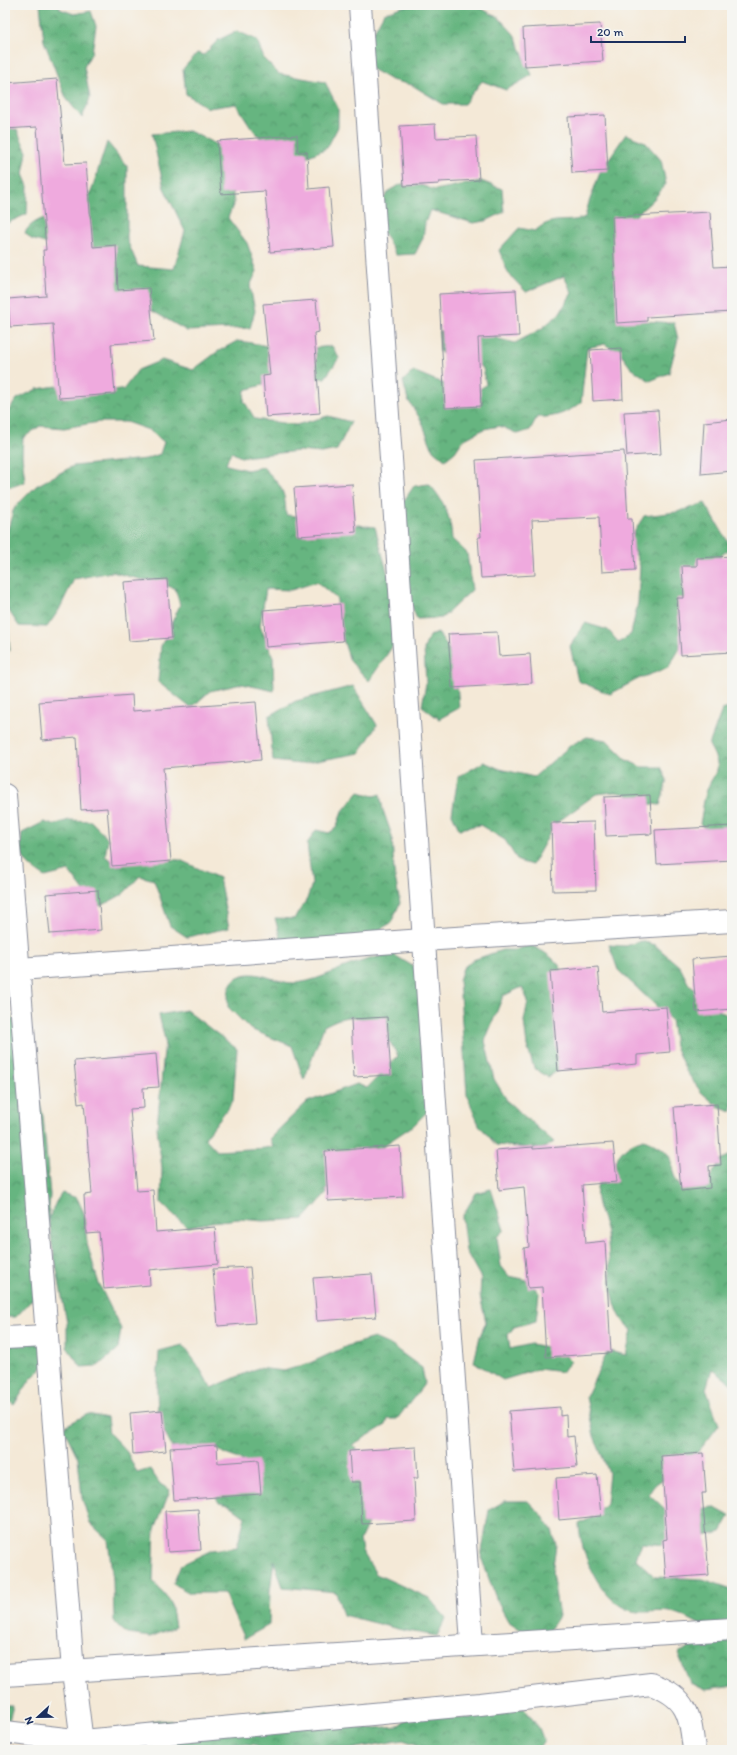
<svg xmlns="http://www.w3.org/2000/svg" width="737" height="1755" viewBox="0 0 737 1755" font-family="Itim,sans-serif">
  <defs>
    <pattern id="forest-crowns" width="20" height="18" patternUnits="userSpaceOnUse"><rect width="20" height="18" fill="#66b580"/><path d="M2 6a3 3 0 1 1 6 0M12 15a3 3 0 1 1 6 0" fill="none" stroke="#53946c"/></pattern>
  </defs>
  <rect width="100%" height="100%" fill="#f6f6f2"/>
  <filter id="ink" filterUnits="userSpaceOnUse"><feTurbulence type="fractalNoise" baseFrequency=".025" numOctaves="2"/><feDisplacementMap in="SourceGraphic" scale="8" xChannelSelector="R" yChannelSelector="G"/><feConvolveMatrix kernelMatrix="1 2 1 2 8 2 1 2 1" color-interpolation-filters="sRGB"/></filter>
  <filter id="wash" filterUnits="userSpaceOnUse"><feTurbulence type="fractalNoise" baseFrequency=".012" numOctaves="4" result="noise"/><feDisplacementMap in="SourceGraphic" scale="16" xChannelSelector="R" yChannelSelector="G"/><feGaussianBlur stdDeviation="0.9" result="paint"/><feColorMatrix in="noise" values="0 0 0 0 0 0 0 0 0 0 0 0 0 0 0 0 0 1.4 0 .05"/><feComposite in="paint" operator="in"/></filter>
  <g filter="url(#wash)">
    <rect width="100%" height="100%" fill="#f4e9d7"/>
    <g fill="url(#forest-crowns)" stroke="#40726f">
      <polygon points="40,5 59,5 60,9 74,14 91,11 96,26 92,52 84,67 90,98 82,118 66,98 44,41"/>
      <polygon points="424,5 475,5 499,18 514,34 532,75 506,90 482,81 464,104 443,104 412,85 391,80 368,67 363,51 384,13 401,7"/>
      <polygon points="237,31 257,40 264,59 279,74 325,82 338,108 338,127 327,148 299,160 271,150 251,127 236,104 208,108 186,94 183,69 197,53 204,55 218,40"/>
      <polygon points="5,126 17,130 27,152 23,174 28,186 27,214 5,224"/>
      <path d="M189,131L218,145L229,174L234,202L228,218L247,243L257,271L250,286L255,311L250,328L187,331L137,302L118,298L62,248L31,239L25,233C32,216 67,212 83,208L91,192L107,142L127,166V240L138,266L174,269L185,231L164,188L152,134Z"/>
      <path d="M626,134L645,142L661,160L666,184L653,200L625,225L627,304L615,319L674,323L678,339L669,373L650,381L631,368L623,357L605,344L587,348L581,403C566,413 555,418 537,417L530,430L518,434L500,426L484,429L463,440L455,452L445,460L433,450L421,420L408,400L403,381L413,371L471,395L486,385L483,368L471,360L454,363L440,352L439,332L455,322L499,339L515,343L541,329L559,314L572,293L564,276L526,292L508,273L499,250L519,228L535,231C554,214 567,225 585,217L589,202L601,170Z"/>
      <polygon points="408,181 435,190 481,181 502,189 504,212 486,221 473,223 430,210 425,223 423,238 415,254 396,255 382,230 378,207 390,190"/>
      <path d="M237,341C252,342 267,347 282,348C299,350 315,348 332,346L339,358L325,378L273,382L245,390L244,401L255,419L296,425L328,416L351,422L337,450L321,453L299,451L241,457L231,452L226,463L227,465L247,470L263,467C281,486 285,488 286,515C316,517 345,524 375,527L395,601L394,644L369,681L350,661L339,627L337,599L317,582L291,590L266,589L260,626L273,657L274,691L242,684L210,691L191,708L158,682L161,646L180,605L175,588L112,572L74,579L59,610L47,627L19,626L7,608L10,651L5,648V539L14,508L36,486L73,466L146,459L160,454L164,442L149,430L126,422H99L64,428L40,426L23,438L22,455L25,482L11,487L5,484V415L17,399L37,389L57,386L123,390L138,370L162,360L193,370L217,352Z"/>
      <path d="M429,484C444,500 451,517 452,539L467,553L472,590L442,618L417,619L399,577L403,502L414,486Z"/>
      <polygon points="705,503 731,547 716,560 685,622 679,650 668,668 640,678 610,694 578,681 570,646 585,623 608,630 619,643 631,634 638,602 640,566 630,539 644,516 677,512"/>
      <path d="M438,633C456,654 457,682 459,708L439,719L422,706L426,683L424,649L429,636Z"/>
      <polygon points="353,686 377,725 360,753 300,764 273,761 269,716 296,701"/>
      <path d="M732,707V819L716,837L700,824C702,814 703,803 706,793C713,769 726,775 709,745L722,710Z"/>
      <polygon points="587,737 607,740 627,760 641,767 661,767 667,780 660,805 642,803 626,794 615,792 596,794 555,824 532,865 518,861 505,840 480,825 459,829 452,814 458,777 484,762 500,769 534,777 571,745"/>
      <polygon points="359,792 374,796 380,794 383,810 392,836 394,872 400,903 391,923 327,959 303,956 282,944 275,918 294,919 307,899 312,884 307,844 316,830 329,833 336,828 342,812"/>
      <path d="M69,820L91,821L108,839L105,856L119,866L139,858L180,860L219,878L229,928L187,937L170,926L154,880L140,876L123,894L101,906L89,898L69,871L45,877C25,863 18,859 22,833L44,822L53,825Z"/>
      <polygon points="641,941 655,945 680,967 688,983 710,1005 732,1018 732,1111 717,1106 701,1092 686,1071 675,1046 671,1020 618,970 609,945 626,946"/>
      <path d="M530,945C540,949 551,956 558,964C573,981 564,1046 562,1068L548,1077L534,1068L527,1046L524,1021L528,1001L522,987L503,996L485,1041L494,1079L508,1102L554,1142L542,1149L496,1145L479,1125L467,1095L459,980L463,968L473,960L502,950H515Z"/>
      <path d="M391,953L424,973L427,1112L414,1125L387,1143L370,1158L347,1187L325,1190L327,1193L304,1219L263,1221L239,1219L211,1222L187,1227L161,1203L162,1168L157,1128L165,1040L159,1015L186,1010L237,1049L233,1101L205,1138L217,1151L265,1148L273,1146L270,1138L307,1102L357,1084L367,1088L398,1056L379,1023C354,1016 348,1013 324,1026L304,1080L292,1046L250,1029L228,1007C228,996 227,983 238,977C256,968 274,982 292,983C313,983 333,971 353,964C365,960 378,957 391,953Z"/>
      <polygon points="5,1000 31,1065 43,1116 50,1195 42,1289 16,1317 5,1317"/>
      <path d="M644,1139C653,1143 666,1148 670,1158C675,1171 670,1173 681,1187L707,1182L721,1160L732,1154V1384L712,1369L706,1389L719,1425C707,1441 694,1459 678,1472C664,1482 658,1477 649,1494L669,1513L713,1507L730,1516L721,1532L667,1545L641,1543L636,1559L655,1577L703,1579L732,1589V1634L722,1637C708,1630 691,1618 675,1613C661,1609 644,1614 632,1611C601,1603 580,1553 579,1524L591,1518L606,1503L609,1473L594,1436L586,1397L608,1351L626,1355L632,1330C605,1311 612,1258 606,1229C602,1214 593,1200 598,1184C600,1179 606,1174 609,1170C621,1153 623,1145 644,1139Z"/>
      <polygon points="491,1189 504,1230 497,1237 501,1266 509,1276 528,1280 539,1293 536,1321 514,1327 508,1335 510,1349 531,1344 558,1349 571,1361 563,1372 539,1369 503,1380 474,1362 480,1336 486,1322 480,1296 481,1278 466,1251 462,1217 476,1193"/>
      <polygon points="62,1193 77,1198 84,1213 87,1244 99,1284 121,1329 118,1349 98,1366 81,1367 67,1347 67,1323 52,1244 49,1218 56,1202"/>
      <polygon points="5,1338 40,1342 48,1362 30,1380 14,1405 5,1398"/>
      <polygon points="374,1338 392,1346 422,1368 425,1383 397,1419 388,1419 386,1425 352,1445 357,1450 359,1491 370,1519 360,1540 362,1551 376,1574 429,1598 446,1618 437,1636 402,1630 343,1615 336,1592 283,1587 274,1561 270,1591 269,1625 244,1639 224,1593 190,1593 173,1584 181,1565 212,1550 237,1547 245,1517 229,1505 219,1503 216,1497 240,1468 242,1460 225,1454 216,1448 194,1450 172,1447 158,1420 157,1388 159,1351 183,1345 197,1364 211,1388 258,1368 284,1371 310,1363 347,1346"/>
      <polygon points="88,1414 107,1418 109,1433 127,1452 137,1473 150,1469 160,1484 170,1490 155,1529 153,1581 171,1603 175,1627 150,1637 127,1634 114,1622 113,1580 108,1540 90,1523 82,1498 78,1458 63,1427"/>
      <polygon points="505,1501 528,1501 542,1515 552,1530 556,1545 552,1573 559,1616 548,1633 530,1636 508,1621 497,1601 481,1557 489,1510"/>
      <polygon points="726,1641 732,1642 732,1686 706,1690 690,1683 678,1653 695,1645"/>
      <polygon points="5,1706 13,1706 5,1735"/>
      <polygon points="509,1708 525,1709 539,1728 544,1741 538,1750 433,1750 403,1740 351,1749 329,1745 314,1750 265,1750 256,1745 236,1743 219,1750 131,1750 128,1748 120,1733 157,1720 176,1721 185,1718 235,1723 264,1711 289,1709 301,1714 351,1724 363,1729 399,1726 413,1714 470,1718"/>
    </g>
    <g id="blocks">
      <g fill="#efaade">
        <polygon points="600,24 603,61 525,66 523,28"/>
        <polygon points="57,79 65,164 86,163 93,247 116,245 118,290 149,288 154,341 111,344 115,394 59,398 53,324 10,327 8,299 46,296 43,250 46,250 37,127 5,129 5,83"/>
        <polygon points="605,115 608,171 572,173 568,117"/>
        <polygon points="435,124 436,138 476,136 479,180 439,182 439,184 404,186 400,126"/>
        <polygon points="297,135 298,152 307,152 309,189 329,187 334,247 270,252 265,191 221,194 217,141"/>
        <polygon points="710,212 714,267 732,266 732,312 647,317 647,321 617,323 612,217"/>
        <polygon points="516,290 519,336 478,338 481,406 445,408 439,294"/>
        <polygon points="316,300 319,332 314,333 320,413 266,417 263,376 270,375 263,304"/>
        <polygon points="621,348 623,399 593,401 590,350"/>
        <polygon points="658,410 661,454 627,456 624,412"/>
        <polygon points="732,419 732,471 701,474 704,422"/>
        <polygon points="624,451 628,519 632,519 635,570 602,572 599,517 532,520 535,575 481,578 478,537 481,537 476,460"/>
        <polygon points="352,484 356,532 298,536 294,488"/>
        <polygon points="732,556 732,652 681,655 677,598 684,598 682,566 697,566 697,558"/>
        <polygon points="167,579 172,638 129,641 124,582"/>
        <polygon points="340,604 343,641 266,647 263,610"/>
        <polygon points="497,632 499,656 530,654 532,683 452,688 448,634"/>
        <polygon points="132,695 133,711 256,702 261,760 163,768 171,861 112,866 107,808 81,810 77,737 42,740 39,702"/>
        <polygon points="650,795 652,834 606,836 604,797"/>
        <polygon points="594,822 596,890 553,891 551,823"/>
        <polygon points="732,826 732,860 657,864 655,830"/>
        <polygon points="98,890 101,930 50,934 46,894"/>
        <polygon points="732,956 732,1009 696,1012 692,959"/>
        <polygon points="598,967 602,1012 666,1007 670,1052 637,1055 637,1064 558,1071 550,971"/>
        <polygon points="387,1017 391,1075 354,1077 351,1019"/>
        <polygon points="156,1054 159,1087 143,1088 144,1108 130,1109 137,1191 153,1190 156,1232 215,1227 218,1264 149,1270 150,1285 104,1289 99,1232 86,1233 84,1195 92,1194 84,1103 78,1104 74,1061"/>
        <polygon points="717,1104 721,1165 709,1166 710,1188 681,1191 674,1107"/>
        <polygon points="613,1143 617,1182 582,1185 586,1243 605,1241 611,1353 546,1357 542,1287 528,1288 524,1248 529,1247 524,1187 499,1190 496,1150 533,1147 533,1149"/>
        <polygon points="400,1146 403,1197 328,1201 325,1151"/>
        <polygon points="250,1267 255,1323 218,1326 213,1269"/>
        <polygon points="372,1274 376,1317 317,1321 313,1278"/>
        <polygon points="560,1407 560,1416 566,1415 567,1437 574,1436 577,1467 514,1472 509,1411"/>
        <polygon points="162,1410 166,1451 133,1454 130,1413"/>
        <polygon points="217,1445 218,1463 258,1460 261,1494 174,1500 170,1448"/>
        <polygon points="416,1447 418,1478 414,1478 416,1521 362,1524 360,1482 351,1482 349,1451"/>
        <polygon points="703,1453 706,1493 702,1493 709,1575 666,1578 663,1540 667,1539 661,1456"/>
        <polygon points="597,1475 601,1516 559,1520 556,1478"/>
        <polygon points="198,1509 201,1550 168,1552 165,1511"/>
      </g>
    </g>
  </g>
  <g filter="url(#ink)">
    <use href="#blocks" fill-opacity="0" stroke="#888c9a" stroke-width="1"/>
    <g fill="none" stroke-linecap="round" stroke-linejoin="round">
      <defs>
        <g id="minor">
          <polyline points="360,5 472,1644"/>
          <polyline points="5,795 73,1671 83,1750"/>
          <polyline points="5,970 423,940 732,921"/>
          <polyline points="5,1338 46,1336"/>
          <polyline points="5,1675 732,1629"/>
          <path d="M5,1732L83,1741L480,1704L651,1684C688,1697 690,1715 694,1750"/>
        </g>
      </defs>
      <use href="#minor" stroke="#888c9a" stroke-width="24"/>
      <use href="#minor" stroke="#fff" stroke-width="22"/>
    </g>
  </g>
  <rect width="737" height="1755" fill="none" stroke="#f6f6f2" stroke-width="20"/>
  <g transform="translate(38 1717) rotate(248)" stroke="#f6f6f2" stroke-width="3" paint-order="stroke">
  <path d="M0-3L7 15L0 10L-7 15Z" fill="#1b2f5e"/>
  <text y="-6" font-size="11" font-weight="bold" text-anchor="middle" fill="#1b2f5e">N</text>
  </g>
  <path d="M591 36v6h94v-6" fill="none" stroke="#1b2f5e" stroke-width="2"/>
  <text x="597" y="36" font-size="12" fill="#1b2f5e" stroke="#f6f6f2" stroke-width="3" paint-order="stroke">20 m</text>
</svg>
